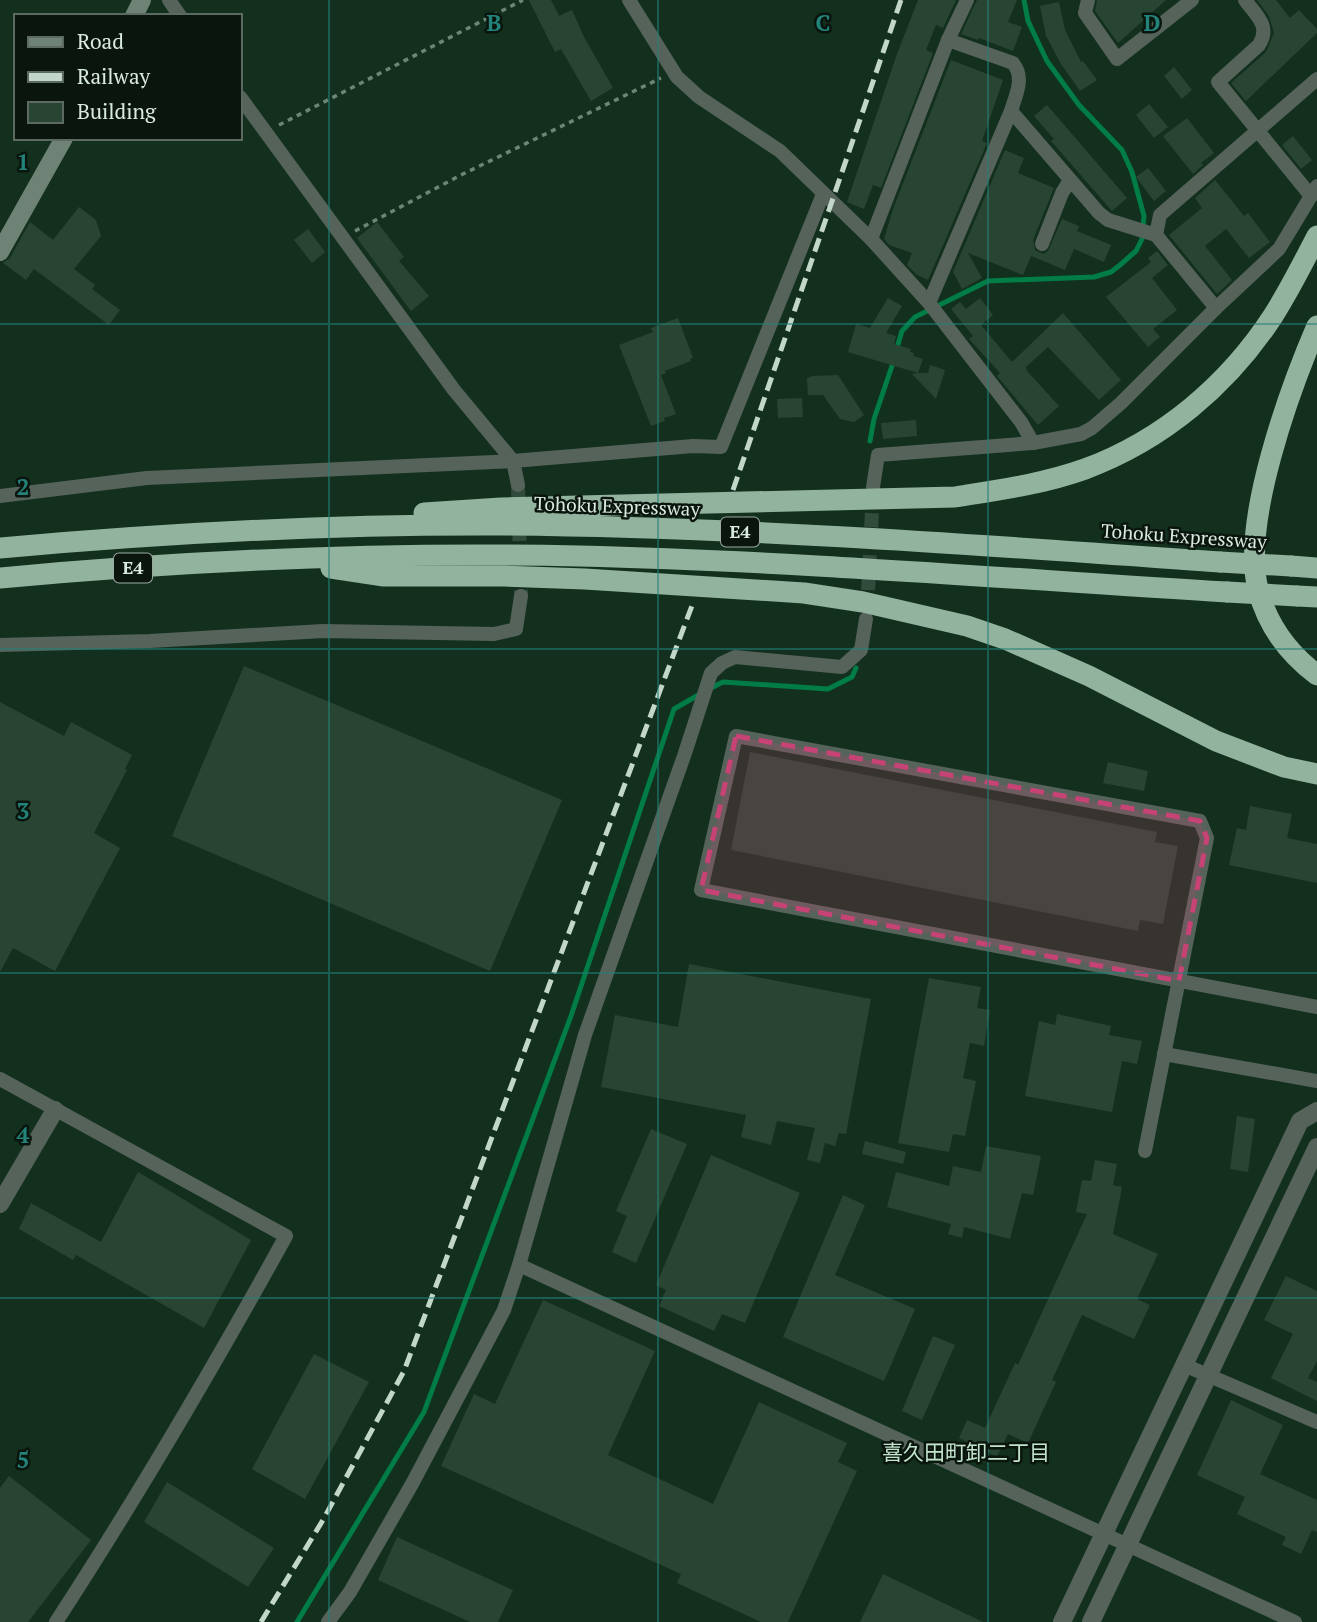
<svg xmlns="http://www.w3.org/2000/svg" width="1317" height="1622" viewBox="0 0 1317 1622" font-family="'PT Serif','Noto Sans JP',serif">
  <rect width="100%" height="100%" fill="#13301f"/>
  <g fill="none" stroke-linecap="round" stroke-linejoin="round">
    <g stroke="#007c47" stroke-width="5">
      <polyline points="896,351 902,331 915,317 988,281 1094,277 1111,272 1120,265 1136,251 1142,239 1144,216 1132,172 1122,150 1079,105 1047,61 1028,21 1024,0"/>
      <polyline points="870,441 874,419 894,360"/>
      <polyline points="709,689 723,682 828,689 852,677 856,668"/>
      <polyline points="297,1622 424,1412 571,1016 674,709 700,694"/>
    </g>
  </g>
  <g fill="#284533">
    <polygon points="529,0 551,0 559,16 572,10 584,37 613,88 591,101 561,49 555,52"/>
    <polygon points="918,0 956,0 943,28 936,25 926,50 933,53 881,188 873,185 864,209 847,202 897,54"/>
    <polygon points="977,0 1017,0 1008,22 1022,27 1013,51 979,38 978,40 961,34"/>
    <polygon points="1097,0 1166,0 1118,43 1095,11"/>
    <polygon points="1257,0 1276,0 1290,18 1299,10 1317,29 1317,33 1246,101 1231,83 1266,52 1274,33 1269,16"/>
    <polygon points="1059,2 1065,30 1081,62 1083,61 1097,80 1080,91 1061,64 1046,36 1040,6"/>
    <polygon points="951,60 1003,80 982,141 987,143 928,280 917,275 907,265 912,253 889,245 884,239 893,209"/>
    <polygon points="1174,67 1192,90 1182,99 1164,76"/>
    <polygon points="1149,104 1168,127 1154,138 1136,115"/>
    <polygon points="1047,105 1127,198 1112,211 1051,141 1054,139 1034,116"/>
    <polygon points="1187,118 1214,153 1201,163 1203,165 1193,174 1163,136"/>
    <polygon points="1293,136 1312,160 1301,169 1282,145"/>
    <polygon points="1005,150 1024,158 1018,173 1054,188 1033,240 1035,250 1043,254 1048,251 1062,219 1079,226 1077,231 1111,245 1104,262 1074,249 1065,270 1031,256 1023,275 968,253 982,278 962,289 953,272"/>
    <polygon points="1148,168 1166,191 1154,201 1136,177"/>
    <polygon points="1215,180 1244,216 1248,213 1270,242 1249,258 1226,229 1205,246 1232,280 1217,294 1169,235 1202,208 1195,198"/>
    <polygon points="79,207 96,220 101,236 74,269 95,285 92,289 120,310 109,325 34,269 26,280 3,263 10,258 30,222 53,240"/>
    <polygon points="377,222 404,257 399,261 429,296 411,311 357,238"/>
    <polygon points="308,229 325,252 312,263 294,240"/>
    <polygon points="1157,251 1168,265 1152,278 1177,310 1153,329 1160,337 1148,347 1106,297 1151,262 1148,258"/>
    <polygon points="888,298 902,306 886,333 896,336 894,344 911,349 910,352 914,353 913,356 923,359 918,373 928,373 930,365 945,370 936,399 912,374 918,373 848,352 856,324 870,328"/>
    <polygon points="980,298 993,315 981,325 1012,362 1063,313 1121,380 1099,400 1048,347 1026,367 1027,371 1059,406 1038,425 997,376 1000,373 969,339 973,336 951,309 960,302 966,309"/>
    <polygon points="678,318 693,358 690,359 691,361 665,371 666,373 661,375 676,414 664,418 665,421 651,426 619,345 653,332 651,328"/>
    <polygon points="838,375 864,415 854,422 840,419 823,395 808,395 807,378 813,376"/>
    <polygon points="802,398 803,417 778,418 777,399"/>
    <polygon points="916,420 917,436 883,439 881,423"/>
    <polygon points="244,666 562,800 490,971 172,836"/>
    <polygon points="0,702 64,736 71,722 132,755 125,769 127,770 94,833 120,848 55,971 13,948 0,972"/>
    <polygon points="750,752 1157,832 1155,842 1178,846 1163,924 1140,920 1138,931 731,850"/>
    <polygon points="1108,762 1148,771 1144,791 1103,783"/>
    <polygon points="1250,806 1292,814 1287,838 1317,844 1317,883 1229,865 1237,828 1246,830"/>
    <polygon points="689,964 871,999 846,1134 839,1133 835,1146 825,1143 820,1163 807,1160 815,1128 777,1121 771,1145 741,1137 746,1115 601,1087 615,1015 678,1027"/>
    <polygon points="929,978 981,987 977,1008 990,1010 984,1046 970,1043 963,1078 976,1081 965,1136 953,1134 949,1152 898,1143"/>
    <polygon points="1057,1014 1111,1026 1109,1035 1142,1041 1137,1064 1122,1061 1112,1112 1025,1096 1039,1021 1055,1025"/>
    <polygon points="1237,1116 1255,1119 1248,1172 1230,1169"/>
    <polygon points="651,1129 687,1144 636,1263 612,1252 627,1216 616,1211"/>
    <polygon points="865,1141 906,1152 903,1164 862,1154"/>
    <polygon points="986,1146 1041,1156 1033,1195 1022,1193 1010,1239 964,1227 962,1238 948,1234 951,1224 887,1207 896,1172 949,1186 953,1166 981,1172"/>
    <polygon points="711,1155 800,1193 745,1323 722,1314 714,1331 659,1306 666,1290 656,1285"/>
    <polygon points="1095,1160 1117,1164 1113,1185 1122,1187 1113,1234 1158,1254 1137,1299 1150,1305 1134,1339 1082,1315 1052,1380 1056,1382 1028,1443 1008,1434 997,1457 959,1438 967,1420 985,1428 1015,1363 1018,1365 1087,1214 1076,1212 1082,1180 1091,1181"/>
    <polygon points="138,1172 251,1240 204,1328 76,1255 73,1260 19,1229 31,1203 101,1242"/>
    <polygon points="843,1195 865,1205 835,1275 915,1309 884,1381 783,1337"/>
    <polygon points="1286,1276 1317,1291 1317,1361 1308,1378 1317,1382 1317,1401 1271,1378 1293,1334 1264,1320"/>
    <polygon points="543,1300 655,1351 608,1455 713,1504 759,1402 847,1443 838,1462 857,1471 788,1622 761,1622 677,1583 681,1574 441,1466 474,1394 495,1404"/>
    <polygon points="933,1336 955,1345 922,1420 902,1411"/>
    <polygon points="314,1354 369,1382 305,1499 252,1469"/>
    <polygon points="1231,1400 1283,1425 1260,1474 1317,1500 1317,1532 1312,1530 1301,1554 1282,1545 1286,1537 1237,1514 1245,1497 1197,1475"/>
    <polygon points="9,1476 91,1540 28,1622 0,1622 0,1488"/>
    <polygon points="167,1482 274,1548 248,1587 144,1522"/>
    <polygon points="397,1537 513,1590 498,1622 470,1622 378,1580"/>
    <polygon points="883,1574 983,1622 860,1622"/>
  </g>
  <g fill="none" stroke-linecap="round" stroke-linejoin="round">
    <g stroke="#314c3c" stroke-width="14" stroke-dasharray="14 7" stroke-linecap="butt">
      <polyline points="518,485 521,596"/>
      <polyline points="867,611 873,491"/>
    </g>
    <g stroke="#6d8576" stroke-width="3.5" stroke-dasharray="5 5" stroke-linecap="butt">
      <polyline points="279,125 523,0"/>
      <polyline points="355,231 461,175 661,78"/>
    </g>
    <g stroke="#56635a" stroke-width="14">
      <polyline points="169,0 180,16"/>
      <polyline points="629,0 677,77 699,97 780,151 871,239 929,303 1021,422 1033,443"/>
      <polyline points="1088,0 1085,13 1117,59 1192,0"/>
      <path d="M1245,0C1256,15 1271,26 1259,45L1218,82L1311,196"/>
      <polyline points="240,97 454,390 513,461 518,485"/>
      <polyline points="1011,111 1099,213 1108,220 1156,235 1216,308"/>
      <polyline points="1156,235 1160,215 1317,79"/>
      <polyline points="871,239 948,40 967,0"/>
      <polyline points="1042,244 1062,193 1070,180"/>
      <path d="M929,303L1011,111C1016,94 1025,78 1013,63L948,40"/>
      <polyline points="873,487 878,455 1033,443 1081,434 1092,428 1121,403 1216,308 1279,249 1317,186"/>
      <polyline points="0,496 147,478 513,461 693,446 721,447 823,194"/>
      <polyline points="0,645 150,641 323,631 494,634 516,629 521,596"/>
      <polyline points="1164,1054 1317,1081"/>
      <path d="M0,1079L286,1236C213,1368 138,1496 56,1622"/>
      <polyline points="1145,1151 1207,838 1200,821 736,736 701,890 1317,1007"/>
      <polyline points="519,1265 1295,1622"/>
      <polyline points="1184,1365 1317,1422"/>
      <polyline points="328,1622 350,1592 412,1484 504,1310 519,1265 585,1035 684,756 711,673 722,663 735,657 842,667 861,650 866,619"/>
    </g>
    <g stroke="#56635a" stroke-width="18">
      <polyline points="0,1204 55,1110"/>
      <polyline points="1062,1622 1300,1121 1317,1111"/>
      <polyline points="1091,1622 1317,1147"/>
    </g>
    <g stroke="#6e8375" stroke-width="18">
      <polyline points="134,16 142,0"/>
      <polyline points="0,252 64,138"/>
    </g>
    <g stroke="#92b39d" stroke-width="21">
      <path d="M1317,326C1290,389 1241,522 1258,589C1267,625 1288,653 1317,675"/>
      <path d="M424,513L501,508L955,497C999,490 1043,484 1085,469C1163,440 1228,385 1273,316C1289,291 1303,263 1317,236"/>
      <path d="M0,548C167,533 335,524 503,525C742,527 981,545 1220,562"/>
      <polyline points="1291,566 1317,568"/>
      <polyline points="331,568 384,576 504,576 585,579 804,593 863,602 967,626 1005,639 1089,676 1216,741 1284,767 1317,774"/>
      <path d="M0,578C192,560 386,552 579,556C795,561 1011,579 1227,592"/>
      <polyline points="1297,596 1317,597"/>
    </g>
    <g stroke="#c3d6ca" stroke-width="5" stroke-dasharray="14 7" stroke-linecap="butt">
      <polyline points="733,490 901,0"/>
      <polyline points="261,1622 323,1520 404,1371 693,603"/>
    </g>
    <g stroke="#92b39d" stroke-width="21">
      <polyline points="1220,562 1291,566"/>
      <polyline points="1227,592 1297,596"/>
    </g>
  </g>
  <path fill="#c74275" fill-opacity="0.2" stroke="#c74275" stroke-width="5" stroke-dasharray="14 9" stroke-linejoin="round" d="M736,736L1200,821L1207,838L1179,981L701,890Z"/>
  <path fill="none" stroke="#238279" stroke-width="2" stroke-opacity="0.55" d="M329,0V1622M658,0V1622M988,0V1622M0,324H1317M0,649H1317M0,973H1317M0,1298H1317"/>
  <g text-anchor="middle" stroke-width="5" stroke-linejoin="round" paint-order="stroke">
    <g fill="#09150d" stroke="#9baaa0" stroke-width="2">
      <rect x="721" y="517.5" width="38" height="29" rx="5"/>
      <rect x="114" y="553.5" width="38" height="29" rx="5"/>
    </g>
    <g font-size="18" font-weight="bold" fill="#d9eadf">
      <text x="740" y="538">E4</text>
      <text x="133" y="574">E4</text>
    </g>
    <g font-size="19" fill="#d9eadf" stroke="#09150d">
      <text transform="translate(617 506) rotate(2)" y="7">Tohoku Expressway</text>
      <text transform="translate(1184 536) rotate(4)" y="7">Tohoku Expressway</text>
    </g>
    <g font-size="21" fill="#c2e4cd" stroke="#09150d">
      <text x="966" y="1460">喜久田町卸二丁目</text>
    </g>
  </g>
  <g font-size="23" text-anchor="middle" font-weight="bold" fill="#238279" stroke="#09150d" stroke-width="5" stroke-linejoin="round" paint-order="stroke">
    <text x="494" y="31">B</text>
    <text x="823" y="31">C</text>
    <text x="1152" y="31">D</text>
    <text x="23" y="170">1</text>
    <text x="23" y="495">2</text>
    <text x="23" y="819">3</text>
    <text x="23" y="1143">4</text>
    <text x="23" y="1468">5</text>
  </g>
  <rect x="14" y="14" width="228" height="126" fill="#09150d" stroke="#5c6a61" stroke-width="2"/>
  <rect x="28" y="37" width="35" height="10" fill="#6e8375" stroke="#5c6a61" stroke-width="2"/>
  <text x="77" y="49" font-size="21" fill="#d9eadf">Road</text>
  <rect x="28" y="72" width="35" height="10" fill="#c3d6ca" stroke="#5c6a61" stroke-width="2"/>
  <text x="77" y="84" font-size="21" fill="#d9eadf">Railway</text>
  <rect x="28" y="102" width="35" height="21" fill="#284533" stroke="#5c6a61" stroke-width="2"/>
  <text x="77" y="119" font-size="21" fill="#d9eadf">Building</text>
</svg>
